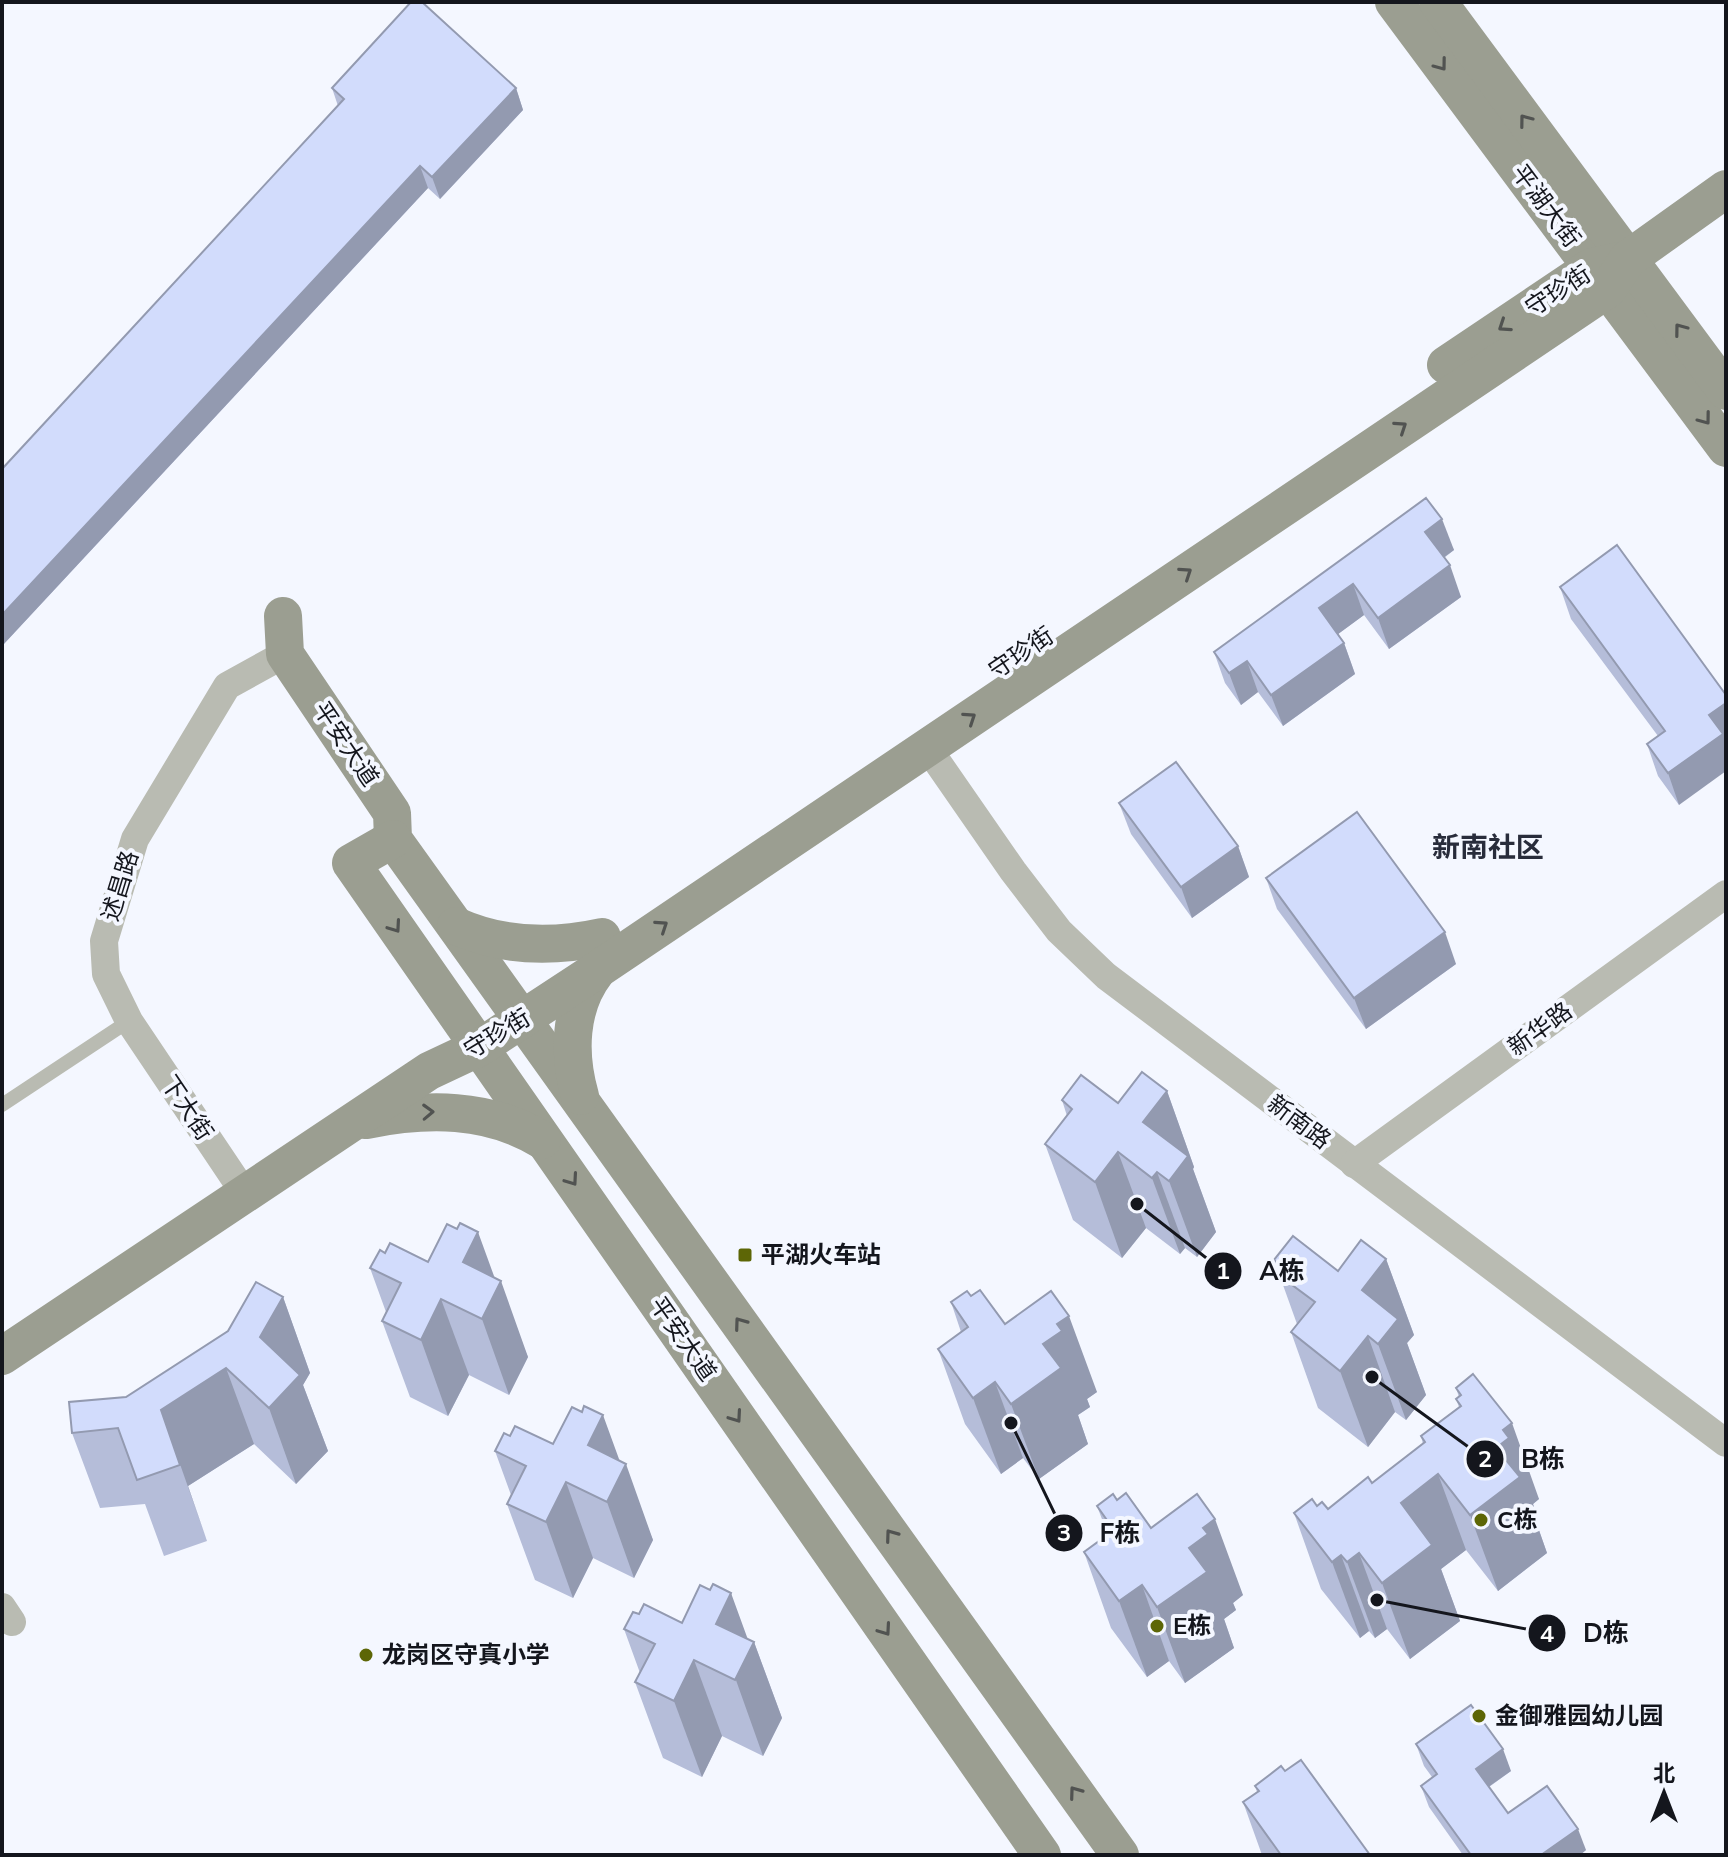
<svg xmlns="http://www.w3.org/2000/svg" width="1728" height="1857" viewBox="0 0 1728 1857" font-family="Mulish,'Noto Sans SC',sans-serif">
  <rect width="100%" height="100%" fill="#f4f7ff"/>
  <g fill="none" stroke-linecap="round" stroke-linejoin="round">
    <polyline stroke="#b9bbb2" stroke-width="14" points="2,1105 129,1021"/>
    <g stroke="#b9bbb2" stroke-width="28">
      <polyline points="927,747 1013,871 1059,931 1106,976 1726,1443"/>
      <polyline points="1354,1164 1726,894"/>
      <polyline points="245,1194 129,1021 106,974 104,941 135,839 227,686 285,654"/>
      <polyline points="2,1607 12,1622"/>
    </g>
    <g stroke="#9b9e91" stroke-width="38">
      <polyline points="1394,2 1726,448"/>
      <polyline points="1438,2 1726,391"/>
      <polyline points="1446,365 1592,267 1628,259"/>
      <polyline points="283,616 285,654 392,813 393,839 1120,1855"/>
      <polyline points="393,839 351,863 1042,1855"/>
      <path d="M456,926C503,947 552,948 602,937"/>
      <path d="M580,1096C568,1054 569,1007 596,972"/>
      <path d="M366,1120C426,1108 488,1107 542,1140"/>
      <polyline points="2,1356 429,1071 480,1047 597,970 1608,289 1628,259 1726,189"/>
    </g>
  </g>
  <g fill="#b5bdd9">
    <polygon points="332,88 516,88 523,110 440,199 428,188 2,646 2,469 338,106"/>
    <polygon points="1426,498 1454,550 1444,558 1461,597 1389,649 1364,615 1338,634 1344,643 1355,674 1283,726 1258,692 1241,705 1225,683 1214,652"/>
    <polygon points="1560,587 1726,695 1679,805 1658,776 1647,744 1658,736 1571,619"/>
    <polygon points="1119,803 1238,846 1249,877 1192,918 1131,834"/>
    <polygon points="1266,878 1456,964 1366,1029 1277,909"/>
    <polygon points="1167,1091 1194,1167 1193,1169 1216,1232 1197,1257 1185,1248 1180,1254 1146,1228 1122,1258 1073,1220 1045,1144 1067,1116 1062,1100 1118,1103"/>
    <polygon points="385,1253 494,1278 528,1357 509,1395 469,1375 448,1416 410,1397 382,1321 386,1312 370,1268"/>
    <polygon points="1386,1259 1414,1335 1407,1343 1426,1395 1406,1420 1395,1412 1368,1447 1318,1408 1291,1332 1297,1324 1274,1260 1338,1271"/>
    <polygon points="971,1296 1005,1324 1097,1392 1087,1399 1090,1407 1078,1415 1088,1444 1039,1479 1023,1458 1001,1474 965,1424 938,1349 961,1332 951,1302"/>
    <polygon points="283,1297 310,1373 303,1385 328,1451 296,1484 254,1444 188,1486 207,1541 164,1556 145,1504 100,1508 72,1433"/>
    <polygon points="1456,1388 1539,1499 1533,1504 1536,1514 1534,1516 1547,1553 1498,1591 1466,1550 1441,1569 1460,1621 1410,1659 1387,1629 1375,1638 1369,1631 1360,1638 1321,1589 1294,1513 1317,1506 1328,1509 1372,1483 1423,1444 1421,1436 1459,1407 1456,1399 1459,1397"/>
    <polygon points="510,1436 553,1444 619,1460 653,1540 634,1578 593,1558 573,1598 535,1580 507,1504 511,1495 495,1451"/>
    <polygon points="1117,1500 1151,1528 1243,1595 1233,1603 1236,1610 1224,1619 1234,1648 1185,1683 1169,1661 1147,1677 1111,1628 1084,1552 1108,1535 1097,1506"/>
    <polygon points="639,1614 748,1639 754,1642 782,1718 763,1756 722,1736 702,1777 663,1758 635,1682 640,1673 624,1629"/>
    <polygon points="1416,1744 1511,1771 1489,1787 1508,1813 1586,1850 1580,1855 1463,1855 1429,1807 1421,1786 1432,1777 1424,1766"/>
    <polygon points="1285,1771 1370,1855 1262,1855 1243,1802 1257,1792 1255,1786"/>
  </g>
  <g fill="#939ab0">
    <polygon points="516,88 523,110 440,199 432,177"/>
    <polygon points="420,166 428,188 2,646 2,615"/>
    <polygon points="1442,519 1454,550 1436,563 1425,532"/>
    <polygon points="1450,565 1461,597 1389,649 1378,618"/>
    <polygon points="1353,584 1364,615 1330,640 1319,608"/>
    <polygon points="1344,643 1355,674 1283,726 1271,695"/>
    <polygon points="1247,661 1258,692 1241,705 1229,673"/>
    <polygon points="1726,703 1726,771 1679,805 1668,773 1709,715"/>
    <polygon points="1238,846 1249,877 1192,918 1181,887"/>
    <polygon points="1445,932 1456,964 1366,1029 1354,998"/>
    <polygon points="1167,1091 1194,1167 1193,1169 1216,1232 1197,1257 1169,1181 1143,1122"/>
    <polygon points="1118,1152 1146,1228 1122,1258 1095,1182"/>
    <polygon points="1157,1172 1185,1248 1180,1254 1152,1178"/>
    <polygon points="478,1232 498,1287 501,1281 528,1357 509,1395 482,1319 463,1262"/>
    <polygon points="1386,1259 1414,1335 1407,1343 1426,1395 1406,1420 1378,1344 1362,1290"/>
    <polygon points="283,1297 310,1373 303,1385 328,1451 296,1484 269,1408 260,1337"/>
    <polygon points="441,1299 469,1375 448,1416 421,1340"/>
    <polygon points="1069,1316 1097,1392 1087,1399 1090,1407 1078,1415 1088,1444 1039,1479 1011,1404 1043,1344 1057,1324"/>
    <polygon points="1368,1336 1395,1412 1368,1447 1340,1371"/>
    <polygon points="226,1368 254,1444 188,1486 207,1541 161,1410"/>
    <polygon points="995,1382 1023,1458 1001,1474 973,1398"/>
    <polygon points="603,1415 623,1470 626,1464 653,1540 634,1578 607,1502 588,1445"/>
    <polygon points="1512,1423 1539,1499 1533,1504 1536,1514 1534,1516 1547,1553 1498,1591 1470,1515 1503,1430"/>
    <polygon points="1438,1474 1466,1550 1441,1569 1460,1621 1410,1659 1382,1583 1401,1503"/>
    <polygon points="566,1482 593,1558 573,1598 546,1522"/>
    <polygon points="1215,1519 1243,1595 1233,1603 1236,1610 1224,1619 1234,1648 1185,1683 1157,1607 1189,1548 1203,1528"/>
    <polygon points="1359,1553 1387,1629 1375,1638 1347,1562"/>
    <polygon points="1341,1555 1369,1631 1360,1638 1332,1562"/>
    <polygon points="1142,1585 1169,1661 1147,1677 1119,1601"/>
    <polygon points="731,1593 751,1648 754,1642 782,1718 763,1756 716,1624"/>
    <polygon points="694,1660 722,1736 702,1777 674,1701"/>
    <polygon points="1503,1749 1511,1771 1484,1790 1476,1769"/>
    <polygon points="1578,1829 1586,1850 1580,1855 1541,1855"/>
  </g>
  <g fill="#d2dcfc" stroke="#939ab0" stroke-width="2">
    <polygon points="411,2 422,2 516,88 432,177 420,166 2,615 2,469 344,99 332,88"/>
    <polygon points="1426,498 1442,519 1425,532 1450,565 1378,618 1353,584 1319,608 1344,643 1271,695 1247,661 1229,673 1214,652"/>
    <polygon points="1617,545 1726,695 1726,703 1709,715 1723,734 1668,773 1647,744 1665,731 1560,587"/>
    <polygon points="1176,762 1238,846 1181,887 1119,803"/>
    <polygon points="1357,812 1445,932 1354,998 1266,878"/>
    <polygon points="1142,1072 1167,1091 1143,1122 1188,1156 1169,1181 1157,1172 1152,1178 1118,1152 1095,1182 1045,1144 1072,1109 1062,1100 1081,1075 1118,1103"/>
    <polygon points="460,1223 478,1232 463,1262 501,1281 482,1319 441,1299 421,1340 382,1321 401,1283 370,1268 380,1250 385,1253 390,1243 428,1262 447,1224 457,1229"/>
    <polygon points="1293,1236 1338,1271 1361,1240 1386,1259 1362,1290 1398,1319 1378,1344 1368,1336 1340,1371 1291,1332 1315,1302 1280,1276 1285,1270 1274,1260"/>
    <polygon points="256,1282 283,1297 260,1337 300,1375 269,1408 226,1368 161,1410 180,1465 137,1480 118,1428 72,1433 69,1402 126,1397 228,1331"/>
    <polygon points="980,1290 1005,1324 1051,1291 1069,1316 1057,1324 1062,1331 1043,1344 1061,1368 1011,1404 995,1382 973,1398 938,1349 968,1327 951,1302 967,1291 971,1296"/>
    <polygon points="1473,1374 1512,1423 1503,1430 1509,1438 1496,1448 1520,1477 1470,1515 1438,1474 1401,1503 1432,1545 1382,1583 1359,1553 1347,1562 1341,1555 1332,1562 1294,1513 1312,1499 1317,1506 1322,1502 1328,1509 1368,1477 1372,1483 1425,1442 1421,1436 1461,1406 1456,1399 1461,1395 1456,1388"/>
    <polygon points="584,1406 603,1415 588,1445 626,1464 607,1502 566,1482 546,1522 507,1504 526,1466 495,1451 504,1433 510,1436 515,1426 553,1444 572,1407 582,1412"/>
    <polygon points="1126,1493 1151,1528 1197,1494 1215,1519 1203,1528 1208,1534 1189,1548 1207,1572 1157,1607 1142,1585 1119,1601 1084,1552 1114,1530 1097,1506 1113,1494 1117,1500"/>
    <polygon points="713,1584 731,1593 716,1624 754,1642 735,1680 694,1660 674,1701 635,1682 655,1644 624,1629 633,1612 639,1614 644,1604 682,1623 700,1585 710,1590"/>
    <polygon points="1471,1705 1503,1749 1476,1769 1508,1813 1547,1786 1578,1829 1541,1855 1471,1855 1421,1786 1437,1774 1416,1744"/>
    <polygon points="1301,1760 1370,1855 1281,1855 1243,1802 1259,1791 1255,1786 1281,1766 1285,1771"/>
  </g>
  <defs><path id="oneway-chevron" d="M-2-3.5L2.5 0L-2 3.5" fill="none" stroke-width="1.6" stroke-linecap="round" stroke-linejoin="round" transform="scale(2)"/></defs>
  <g stroke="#515351">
    <use href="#oneway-chevron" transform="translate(1441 65) rotate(53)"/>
    <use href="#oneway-chevron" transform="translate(1525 120) rotate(-127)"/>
    <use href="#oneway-chevron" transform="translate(1504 326) rotate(146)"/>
    <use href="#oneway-chevron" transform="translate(1680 329) rotate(-127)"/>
    <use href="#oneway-chevron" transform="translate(1705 419) rotate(53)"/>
    <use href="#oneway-chevron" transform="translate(1401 427) rotate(-34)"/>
    <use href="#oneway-chevron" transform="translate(1186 573) rotate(-34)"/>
    <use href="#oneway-chevron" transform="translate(970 718) rotate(-34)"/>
    <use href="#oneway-chevron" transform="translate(662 926) rotate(-34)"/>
    <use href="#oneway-chevron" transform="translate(395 927) rotate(55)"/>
    <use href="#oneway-chevron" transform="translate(428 1112) rotate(-2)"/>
    <use href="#oneway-chevron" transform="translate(572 1180) rotate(55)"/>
    <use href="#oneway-chevron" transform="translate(740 1323) rotate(-126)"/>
    <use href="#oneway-chevron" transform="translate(736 1417) rotate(55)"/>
    <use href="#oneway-chevron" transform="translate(891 1535) rotate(-126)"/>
    <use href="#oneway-chevron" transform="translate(885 1630) rotate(55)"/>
    <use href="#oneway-chevron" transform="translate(1075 1792) rotate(-126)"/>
  </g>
  <g fill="#5d6606" stroke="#f4f7ff" stroke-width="3">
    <rect x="737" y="1247" width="16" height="16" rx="4"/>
    <circle cx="1481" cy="1520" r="8"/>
    <circle cx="1157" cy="1626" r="8"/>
    <circle cx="366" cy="1655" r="8"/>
    <circle cx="1479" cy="1716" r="8"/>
  </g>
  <g text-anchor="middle" stroke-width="8" stroke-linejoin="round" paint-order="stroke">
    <g font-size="24" fill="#14161d" stroke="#f4f7ff">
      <text transform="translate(1546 206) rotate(53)" y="8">平湖大街</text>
      <text transform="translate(1558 291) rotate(-33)" y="8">守珍街</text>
      <text transform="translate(1021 653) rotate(-34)" y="8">守珍街</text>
      <text transform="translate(346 744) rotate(56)" y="8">平安大道</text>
      <text transform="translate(120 886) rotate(-73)" y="8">述昌路</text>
      <text transform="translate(1540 1029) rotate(-36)" y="8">新华路</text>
      <text transform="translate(497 1034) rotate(-31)" y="8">守珍街</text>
      <text transform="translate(187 1108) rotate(56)" y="8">下大街</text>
      <text transform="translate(1299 1122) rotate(37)" y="8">新南路</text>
      <text transform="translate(683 1339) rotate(55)" y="8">平安大道</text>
    </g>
    <g font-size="24" font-weight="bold" fill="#14161d" stroke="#f4f7ff" text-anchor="start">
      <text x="761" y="1263">平湖火车站</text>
      <text x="1497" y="1528">C栋</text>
      <text x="1173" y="1634">E栋</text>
      <text x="382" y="1663">龙岗区守真小学</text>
      <text x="1495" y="1724">金御雅园幼儿园</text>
    </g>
    <g font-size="28" font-weight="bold" fill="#282c3b" stroke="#f4f7ff">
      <text x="1488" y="857">新南社区</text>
    </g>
  </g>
  <path fill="none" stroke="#14161d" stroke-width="3" d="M1137 1204L1223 1271M1372 1377L1485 1459M1011 1423L1064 1533M1377 1600L1547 1633"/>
  <g fill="#14161d" stroke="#f4f7ff" stroke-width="3">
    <circle cx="1137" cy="1204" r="8"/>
    <circle cx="1372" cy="1377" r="8"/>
    <circle cx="1011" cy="1423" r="8"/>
    <circle cx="1377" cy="1600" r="8"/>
    <circle cx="1223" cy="1271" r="20"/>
    <circle cx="1485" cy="1459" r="20"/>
    <circle cx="1064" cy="1533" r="20"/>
    <circle cx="1547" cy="1633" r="20"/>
  </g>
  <g font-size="24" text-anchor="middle" font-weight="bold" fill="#fff">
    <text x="1223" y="1279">1</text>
    <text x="1485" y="1467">2</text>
    <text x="1064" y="1541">3</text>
    <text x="1547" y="1642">4</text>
  </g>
  <g font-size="26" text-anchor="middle" font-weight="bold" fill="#14161d" stroke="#f4f7ff" stroke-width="8" stroke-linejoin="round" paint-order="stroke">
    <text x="1282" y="1280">A栋</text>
    <text x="1543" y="1468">B栋</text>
    <text x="1120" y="1542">F栋</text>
    <text x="1606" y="1642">D栋</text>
  </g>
  <rect width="1728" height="1857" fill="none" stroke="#14161d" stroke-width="8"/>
  <g transform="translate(1664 1793)" stroke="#f4f7ff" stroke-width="6" paint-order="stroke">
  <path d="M0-6L14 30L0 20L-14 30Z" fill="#14161d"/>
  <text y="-12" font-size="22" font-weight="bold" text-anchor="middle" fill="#14161d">北</text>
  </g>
</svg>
